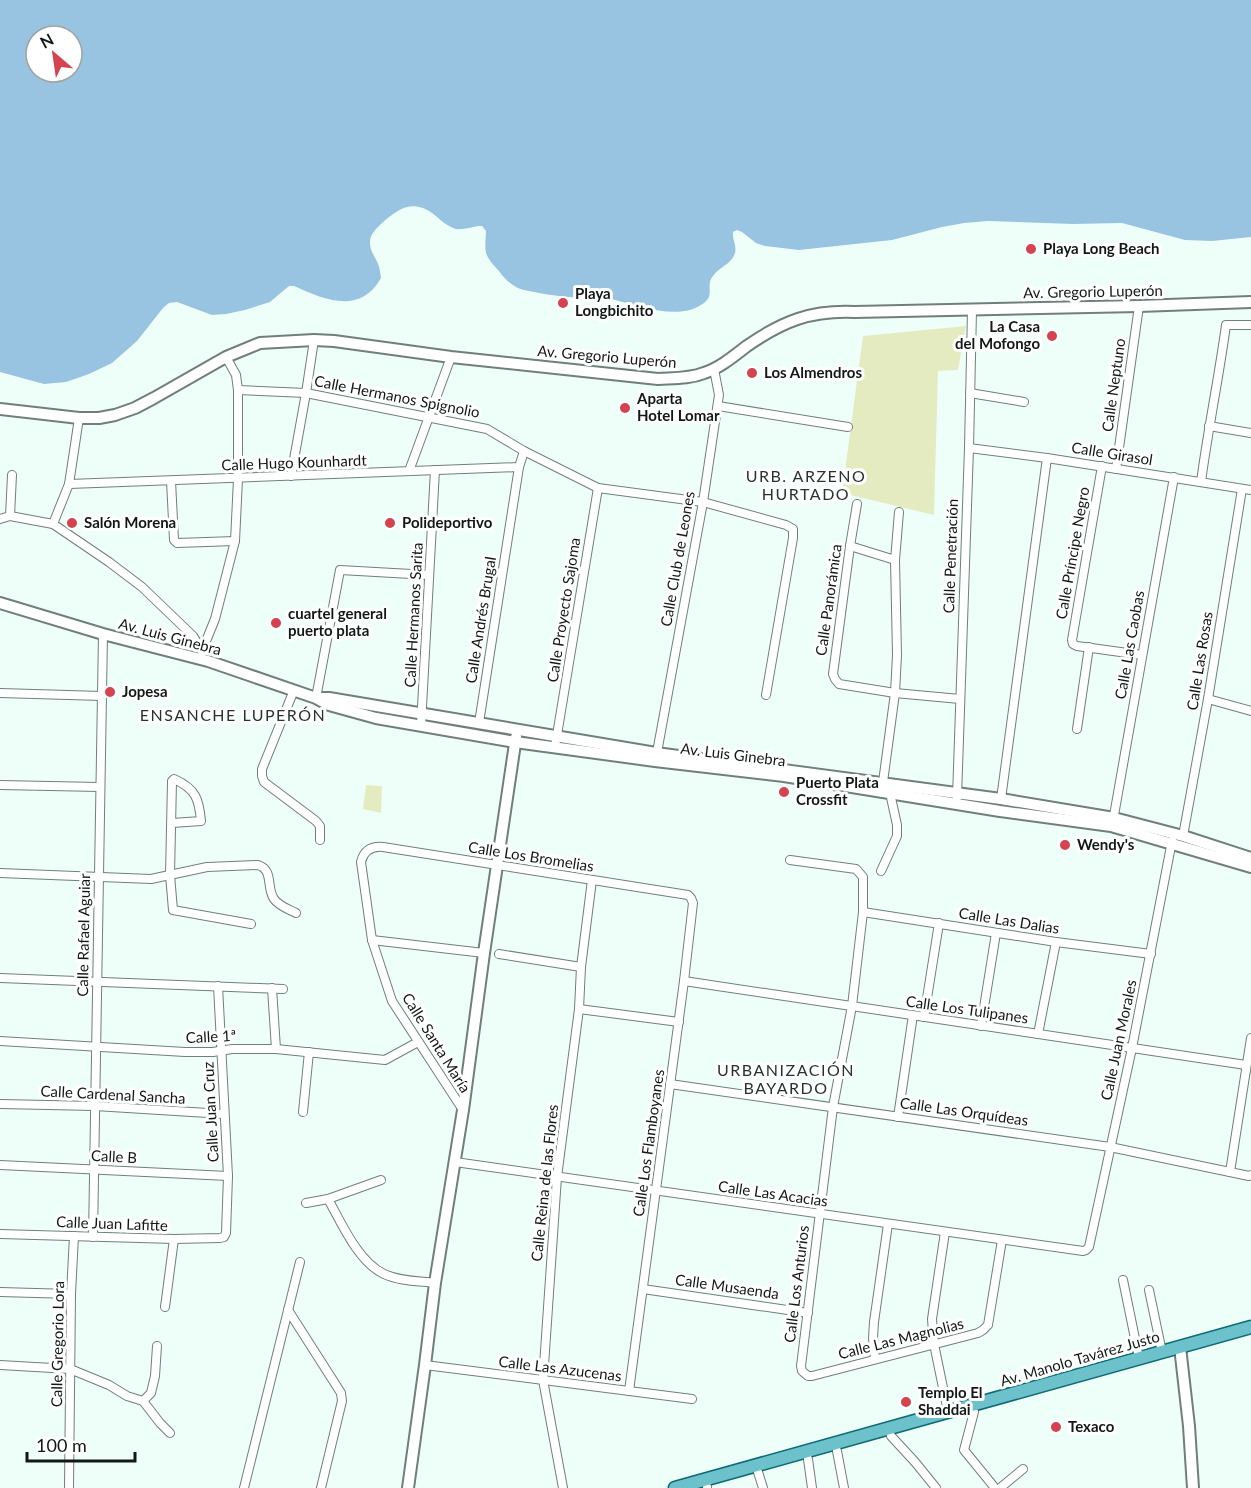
<svg xmlns="http://www.w3.org/2000/svg" width="1251" height="1488" viewBox="0 0 1251 1488" font-family="Lato,sans-serif">
  <rect width="100%" height="100%" fill="#eefffa"/>
  <g fill="#e5ebc0">
    <polygon points="966,326 958,370 938,371 934,515 842,493 863,336"/>
    <polygon points="366,785 382,786 381,813 363,809"/>
  </g>
  <path fill="#98c3e1" fill-rule="evenodd" d="M0,0H1251V237L1212,241L1185,240L1122,223L1073,224L988,221L964,223L942,227L892,240L799,250L765,246L756,243L742,232L737,230L733,232C732,239 737,246 735,253C732,264 719,267 713,276C704,287 718,296 699,306C674,321 633,303 606,298C593,296 582,298 569,297C556,296 542,294 529,291C524,290 519,289 516,287C509,283 503,277 499,271C483,254 485,253 486,231L482,226H479C472,227 463,230 456,229C446,226 440,219 432,213C412,199 398,209 382,223C377,228 370,234 370,242C370,252 375,256 378,264C380,268 380,273 381,278C360,315 325,300 294,286H289L270,302L245,310L226,314L212,315L177,302L169,303L163,308L137,341L112,363L89,374L66,382L44,384L0,372ZM36,36H72V72H36Z"/>
  <g fill="none" stroke-linecap="round" stroke-linejoin="round">
    <defs>
      <g id="street">
        <polyline points="238,390 306,393 487,429 524,451 598,488 703,502 786,525 793,529 793,538 766,695"/>
        <polyline points="970,393 1024,402"/>
        <polyline points="718,406 848,427"/>
        <polyline points="1209,426 1251,433"/>
        <polyline points="969,448 1047,458 1251,490"/>
        <polyline points="1102,466 1072,640 1073,644 1077,646 1142,655"/>
        <polyline points="1116,469 1139,306"/>
        <polyline points="409,471 451,357"/>
        <polyline points="291,476 306,393 314,340"/>
        <polyline points="171,481 174,540 177,543 235,541"/>
        <path d="M1201,482C1208,429 1219,377 1226,325H1251"/>
        <polyline points="69,484 519,467"/>
        <polyline points="857,504 850,546 833,674 835,679 839,684 895,693 960,699"/>
        <polyline points="10,516 12,475"/>
        <polyline points="0,519 10,516 53,524 109,562 142,587 193,636 203,652"/>
        <polyline points="53,524 69,484 79,418"/>
        <polyline points="850,546 895,560"/>
        <polyline points="202,651 215,619 235,541 238,479 238,390 236,375 226,357"/>
        <polyline points="294,690 262,769 262,776 264,782 316,821 320,826 320,840"/>
        <polyline points="0,693 102,696"/>
        <polyline points="316,698 340,570 429,575"/>
        <polyline points="1208,699 1251,711"/>
        <polyline points="479,723 519,467 524,451"/>
        <polyline points="421,725 435,470"/>
        <polyline points="1077,729 1089,647"/>
        <polyline points="556,741 598,488"/>
        <polyline points="656,758 703,502 719,395 714,369"/>
        <polyline points="883,782 895,693 897,655 895,560 899,512"/>
        <polyline points="0,785 100,787"/>
        <polyline points="957,797 969,448 972,310"/>
        <polyline points="1001,799 1047,458"/>
        <polyline points="1113,821 1174,477"/>
        <path d="M172,823L201,821C199,799 196,789 174,779L172,781L170,875L173,910L251,924"/>
        <polyline points="1183,836 1208,699 1242,489"/>
        <polyline points="790,860 856,869 863,877 863,912 852,1006 833,1107 801,1366 802,1371 808,1376 812,1376 978,1333 983,1330 988,1325 1002,1240"/>
        <polyline points="881,871 897,836 897,825 890,793"/>
        <path d="M0,873L151,879L207,867L258,865C274,870 266,888 274,899C279,906 288,909 296,913"/>
        <polyline points="863,912 1056,942 1151,954"/>
        <polyline points="372,940 484,953"/>
        <polyline points="499,954 581,967"/>
        <polyline points="0,978 283,989"/>
        <polyline points="684,981 1246,1065"/>
        <polyline points="272,988 276,1049"/>
        <polyline points="579,1009 679,1022"/>
        <polyline points="924,1017 939,923"/>
        <polyline points="981,1026 996,933"/>
        <polyline points="1038,1034 1056,942"/>
        <polyline points="0,1041 185,1052 213,1052 232,1049 276,1049 385,1060 418,1042"/>
        <polyline points="670,1084 1110,1147 1249,1176 1251,1175"/>
        <polyline points="0,1104 95,1106 224,1114"/>
        <path d="M463,1110L392,1001L372,940L361,862C364,850 372,846 383,847L688,895L691,898L693,903L684,981L629,1391"/>
        <polyline points="303,1112 309,1052"/>
        <polyline points="898,1117 913,1015"/>
        <polyline points="455,1162 1083,1251 1086,1250 1089,1247 1132,1048 1172,841"/>
        <polyline points="0,1165 228,1176"/>
        <polyline points="1230,1172 1251,1038"/>
        <path d="M328,1199C341,1222 358,1262 384,1274C399,1281 418,1281 435,1283"/>
        <polyline points="306,1203 328,1199 381,1180"/>
        <polyline points="945,1232 932,1319 934,1344 948,1412"/>
        <polyline points="0,1234 174,1239 220,1238 224,1237 226,1233 228,1176 218,986"/>
        <polyline points="93,1237 103,634"/>
        <polyline points="1123,1280 1139,1358"/>
        <polyline points="643,1289 808,1313"/>
        <polyline points="1149,1290 1162,1352"/>
        <polyline points="0,1292 71,1294"/>
        <polyline points="165,1307 174,1239"/>
        <polyline points="288,1310 341,1393 342,1401 321,1488"/>
        <polyline points="875,1359 873,1338 874,1322 888,1224"/>
        <polyline points="0,1365 70,1369 109,1385 127,1396 143,1401 151,1393 155,1376 157,1346"/>
        <polyline points="425,1365 692,1399"/>
        <polyline points="143,1401 160,1423 170,1433"/>
        <polyline points="974,1412 964,1450 995,1488"/>
        <polyline points="891,1436 915,1462 936,1488"/>
        <polyline points="837,1451 844,1488"/>
        <polyline points="808,1459 812,1488"/>
        <polyline points="758,1472 763,1488"/>
        <polyline points="707,1487 707,1488"/>
        <polyline points="69,1488 71,1294 74,1236"/>
        <polyline points="244,1488 300,1262"/>
        <polyline points="563,1488 543,1380 557,1177 579,1009 581,967 592,880"/>
        <polyline points="1000,1488 1023,1469"/>
      </g>
      <g id="secondary">
        <path d="M0,409L79,418H99L115,415L135,408L154,398L226,357L260,343L314,340L334,341L451,357L658,379C673,378 689,379 704,373C720,368 734,356 747,346C783,321 811,310 855,312L1139,306L1251,302"/>
        <polyline points="0,603 103,634 208,661 316,698 329,705 376,718 515,742 655,761 784,776 1000,811 1111,826 1251,867"/>
        <polyline points="318,698 329,698 656,753 1001,799 1114,818 1183,836 1251,858"/>
        <polyline points="1180,1347 1189,1426 1193,1488"/>
        <polyline points="408,1488 425,1365 435,1283 463,1110 484,953 516,737"/>
      </g>
      <polyline id="primary" points="675,1488 1251,1327"/>
    </defs>
    <use href="#street" stroke="#707f7a" stroke-width="10"/>
    <use href="#secondary" stroke="#707f7a" stroke-width="14"/>
    <use href="#primary" stroke="#0d6b74" stroke-width="15"/>
    <use href="#street" stroke="#fff" stroke-width="8"/>
    <use href="#secondary" stroke="#fff" stroke-width="10"/>
    <use href="#primary" stroke="#6dc1ca" stroke-width="12"/>
  </g>
  <g fill="#d4434f" stroke="#fff" stroke-width="2">
    <circle cx="1031" cy="249" r="6"/>
    <circle cx="563" cy="303" r="6"/>
    <circle cx="1052" cy="336" r="6"/>
    <circle cx="752" cy="373" r="6"/>
    <circle cx="625" cy="408" r="6"/>
    <circle cx="72" cy="523" r="6"/>
    <circle cx="390" cy="523" r="6"/>
    <circle cx="276" cy="623" r="6"/>
    <circle cx="110" cy="692" r="6"/>
    <circle cx="784" cy="792" r="6"/>
    <circle cx="1065" cy="845" r="6"/>
    <circle cx="906" cy="1402" r="6"/>
    <circle cx="1056" cy="1427" r="6"/>
  </g>
  <g text-anchor="middle" stroke-width="6" stroke-linejoin="round" paint-order="stroke">
    <g font-size="15" font-weight="bold" fill="#121816" stroke="#fff" text-anchor="start">
      <text x="1043" y="254">Playa Long Beach</text>
      <text x="575" y="299">Playa<tspan x="575" dy="17">Longbichito</tspan></text>
      <text x="1040" y="332" text-anchor="end">La Casa<tspan x="1040" dy="17">del Mofongo</tspan></text>
      <text x="764" y="378">Los Almendros</text>
      <text x="637" y="404">Aparta<tspan x="637" dy="17">Hotel Lomar</tspan></text>
      <text x="84" y="528">Salón Morena</text>
      <text x="402" y="528">Polideportivo</text>
      <text x="288" y="619">cuartel general<tspan x="288" dy="17">puerto plata</tspan></text>
      <text x="122" y="697">Jopesa</text>
      <text x="796" y="788">Puerto Plata<tspan x="796" dy="17">Crossfit</tspan></text>
      <text x="1077" y="850">Wendy's</text>
      <text x="918" y="1398">Templo El<tspan x="918" dy="17">Shaddai</tspan></text>
      <text x="1068" y="1432">Texaco</text>
    </g>
    <g font-size="15" fill="#121816" stroke="#fff">
      <text transform="translate(1093 292) rotate(-1)" y="5">Av. Gregorio Luperón</text>
      <text transform="translate(607 357) rotate(5)" y="5">Av. Gregorio Luperón</text>
      <text transform="translate(1114 385) rotate(-82)" y="5">Calle Neptuno</text>
      <text transform="translate(397 397) rotate(11)" y="5">Calle Hermanos Spignolio</text>
      <text transform="translate(1112 454) rotate(9)" y="5">Calle Girasol</text>
      <text transform="translate(294 463) rotate(-2)" y="5">Calle Hugo Kounhardt</text>
      <text transform="translate(1073 553) rotate(-80)" y="5">Calle Príncipe Negro</text>
      <text transform="translate(951 556) rotate(-88)" y="5">Calle Penetración</text>
      <text transform="translate(678 559) rotate(-80)" y="5">Calle Club de Leones</text>
      <text transform="translate(829 600) rotate(-82)" y="5">Calle Panorámica</text>
      <text transform="translate(564 610) rotate(-81)" y="5">Calle Proyecto Sajoma</text>
      <text transform="translate(414 615) rotate(-87)" y="5">Calle Hermanos Sarita</text>
      <text transform="translate(481 620) rotate(-81)" y="5">Calle Andrés Brugal</text>
      <text transform="translate(170 637) rotate(15)" y="5">Av. Luis Ginebra</text>
      <text transform="translate(1130 645) rotate(-80)" y="5">Calle Las Caobas</text>
      <text transform="translate(1200 661) rotate(-81)" y="5">Calle Las Rosas</text>
      <text transform="translate(733 755) rotate(7)" y="5">Av. Luis Ginebra</text>
      <text transform="translate(531 857) rotate(9)" y="5">Calle Los Bromelias</text>
      <text transform="translate(1009 921) rotate(9)" y="5">Calle Las Dalias</text>
      <text transform="translate(84 935) rotate(-89)" y="5">Calle Rafael Aguiar</text>
      <text transform="translate(967 1010) rotate(8)" y="5">Calle Los Tulipanes</text>
      <text transform="translate(211 1037) rotate(-3)" y="5">Calle 1ª</text>
      <text transform="translate(1119 1040) rotate(-78)" y="5">Calle Juan Morales</text>
      <text transform="translate(436 1043) rotate(58)" y="5">Calle Santa María</text>
      <text transform="translate(113 1095) rotate(3)" y="5">Calle Cardenal Sancha</text>
      <text transform="translate(211 1112) rotate(-93)" y="5">Calle Juan Cruz</text>
      <text transform="translate(964 1112) rotate(8)" y="5">Calle Las Orquídeas</text>
      <text transform="translate(649 1143) rotate(-82)" y="5">Calle Los Flamboyanes</text>
      <text transform="translate(114 1157) rotate(3)" y="5">Calle B</text>
      <text transform="translate(545 1183) rotate(-84)" y="5">Calle Reina de las Flores</text>
      <text transform="translate(773 1194) rotate(8)" y="5">Calle Las Acacias</text>
      <text transform="translate(112 1224) rotate(2)" y="5">Calle Juan Lafitte</text>
      <text transform="translate(797 1284) rotate(-83)" y="5">Calle Los Anturios</text>
      <text transform="translate(727 1287) rotate(8)" y="5">Calle Musaenda</text>
      <text transform="translate(901 1339) rotate(-14)" y="5">Calle Las Magnolias</text>
      <text transform="translate(58 1344) rotate(-89)" y="5">Calle Gregorio Lora</text>
      <text transform="translate(1080 1359) rotate(-16)" y="5">Av. Manolo Tavárez Justo</text>
      <text transform="translate(560 1369) rotate(7)" y="5">Calle Las Azucenas</text>
    </g>
    <g font-size="16" letter-spacing="1.5" fill="#26332f" stroke="#fff">
      <text x="806" y="482">URB. ARZENO<tspan x="806" dy="18">HURTADO</tspan></text>
      <text x="233" y="721">ENSANCHE LUPERÓN</text>
      <text x="786" y="1076">URBANIZACIÓN<tspan x="786" dy="18">BAYARDO</tspan></text>
    </g>
  </g>
  <g transform="translate(54 54) rotate(331)"><circle r="28" fill="#ffffff" stroke="#a0a3a2" stroke-width="1.5"/>
  <path d="M0-4.5L10 22L0 15L-10 22Z" fill="#d4434f"/>
  <text y="-9" font-size="16" font-weight="bold" text-anchor="middle" fill="#121816">N</text>
  </g>
  <path d="M27 1452v9h108v-9" fill="none" stroke="#121816" stroke-width="3"/>
  <text x="36" y="1452" font-size="18" fill="#121816" stroke="#ffffff" stroke-width="4.5" paint-order="stroke">100 m</text>
</svg>
